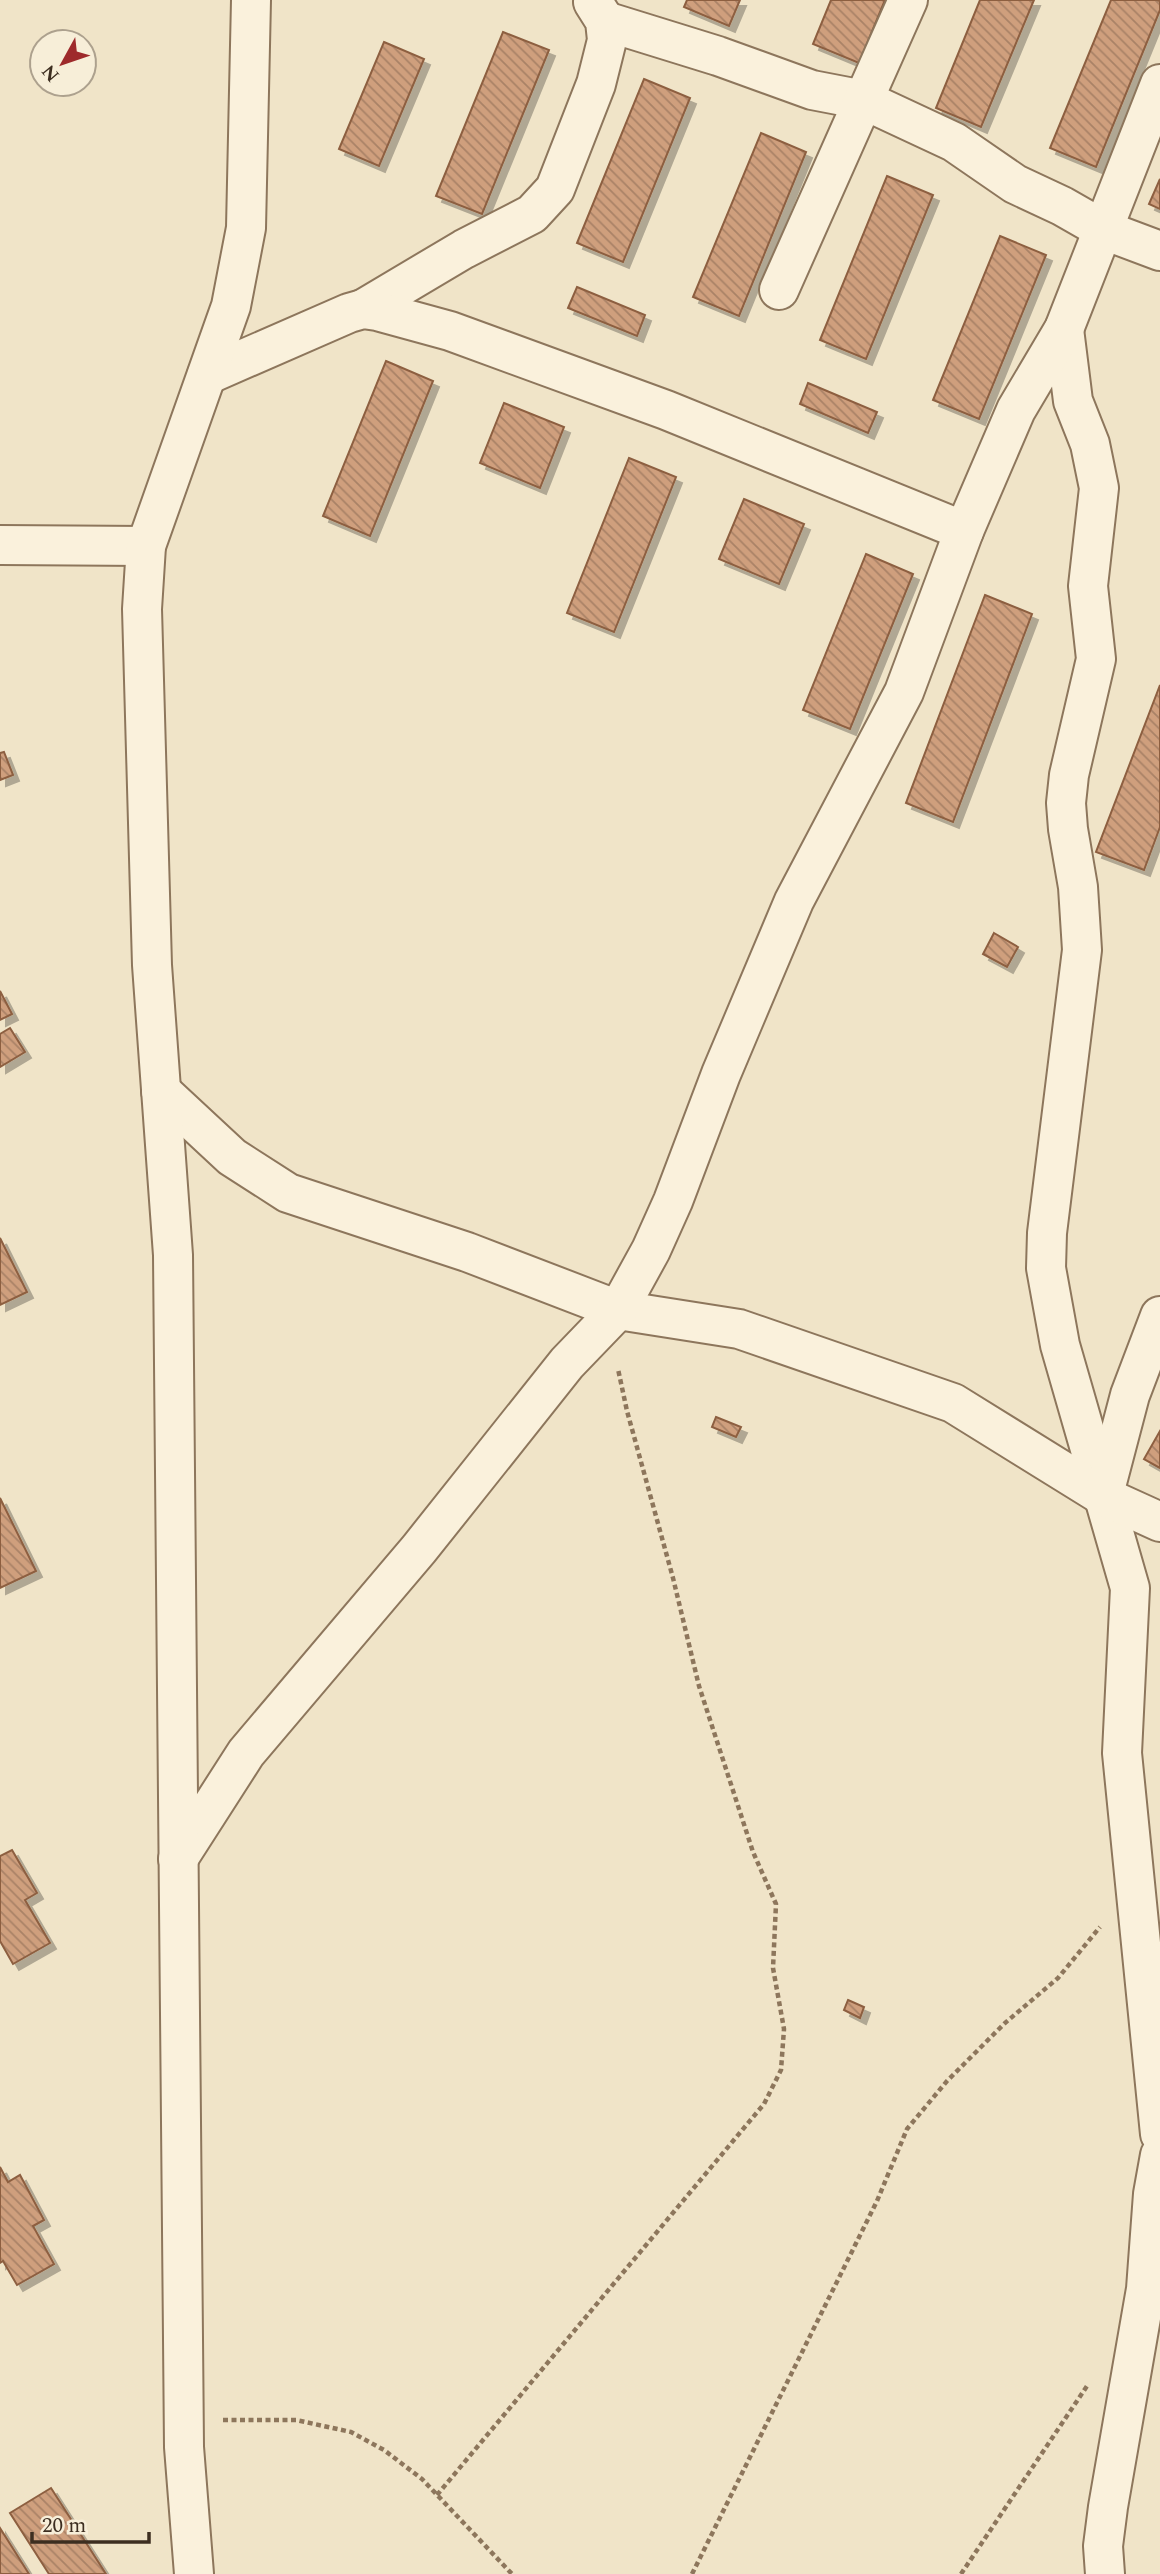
<svg xmlns="http://www.w3.org/2000/svg" width="1160" height="2574" viewBox="0 0 1160 2574" font-family="Spectral,serif">
  <defs>
    <pattern id="building-back-hatch" width="6" height="6" patternUnits="userSpaceOnUse" patternTransform="scale(1.75)"><rect width="6" height="6" fill="#cf9f7d"/><path d="M-1 5l2 2M0 0l6 6M5-1l2 2" fill="none" stroke="#a98266"/></pattern>
    <filter id="shadow"><feDropShadow dx="6" dy="6" stdDeviation="0" flood-color="#0004"/></filter>
  </defs>
  <rect width="100%" height="100%" fill="#f0e4c8"/>
  <g fill="url(#building-back-hatch)" stroke="#8d5f41" stroke-width="2" filter="url(#shadow)">
    <polygon points="687,0 740,0 729,26 684,7"/>
    <polygon points="831,0 885,0 859,63 813,44"/>
    <polygon points="980,0 1034,0 981,127 936,108"/>
    <polygon points="1111,0 1157,0 1160,1 1160,10 1096,167 1050,148"/>
    <polygon points="503,32 549,50 482,214 436,196"/>
    <polygon points="384,42 424,59 379,166 339,149"/>
    <polygon points="644,79 690,98 623,262 577,243"/>
    <polygon points="761,133 806,152 739,316 693,297"/>
    <polygon points="887,176 933,195 866,359 820,340"/>
    <polygon points="1160,179 1160,209 1149,204"/>
    <polygon points="1000,236 1046,255 979,419 933,400"/>
    <polygon points="577,287 645,315 637,336 568,308"/>
    <polygon points="386,361 433,381 370,536 323,516"/>
    <polygon points="808,383 877,412 868,433 800,404"/>
    <polygon points="504,403 564,427 540,488 480,463"/>
    <polygon points="629,458 676,477 614,632 567,613"/>
    <polygon points="744,499 804,524 779,584 719,559"/>
    <polygon points="866,554 913,574 850,729 803,710"/>
    <polygon points="985,595 1032,614 953,822 906,803"/>
    <polygon points="1160,685 1160,827 1144,870 1096,852"/>
    <polygon points="4,752 13,775 0,780 0,753"/>
    <polygon points="994,933 1018,947 1007,967 983,954"/>
    <polygon points="0,991 12,1014 0,1020"/>
    <polygon points="10,1028 25,1052 0,1067 0,1034"/>
    <polygon points="0,1238 27,1292 0,1305"/>
    <polygon points="716,1417 741,1427 736,1437 712,1427"/>
    <polygon points="1160,1431 1160,1468 1144,1459"/>
    <polygon points="0,1498 36,1571 0,1588"/>
    <polygon points="12,1850 37,1893 25,1900 50,1943 13,1964 0,1941 0,1856"/>
    <polygon points="848,2000 864,2007 860,2018 844,2010"/>
    <polygon points="0,2167 8,2182 20,2175 44,2220 33,2226 54,2264 17,2285 3,2261 0,2263"/>
    <polygon points="51,2488 106,2574 49,2574 10,2513"/>
    <polygon points="0,2528 29,2574 0,2574"/>
  </g>
  <g fill="none" stroke-linecap="round" stroke-linejoin="round">
    <defs>
      <g id="minor">
        <polyline points="605,21 718,56 812,90 864,100 954,142 1015,184 1062,206 1104,230 1160,251"/>
        <polyline points="779,290 908,0"/>
        <polyline points="363,309 464,249 532,214 555,189 596,84 607,40 605,21 593,2"/>
        <polyline points="1064,329 1073,401 1090,444 1099,488 1088,586 1096,659 1069,775 1066,803 1068,829 1078,887 1082,950 1047,1233 1046,1268 1060,1345 1130,1588 1122,1753 1160,2134"/>
        <polyline points="207,375 349,313 363,309 377,311 450,331 666,410 964,531"/>
        <polyline points="0,545 146,546"/>
        <polyline points="161,1091 232,1157 288,1193 467,1252 618,1310 739,1329 953,1403 1103,1496 1160,1522"/>
        <polyline points="1104,1494 1130,1395 1160,1316"/>
        <polyline points="178,1859 246,1753 419,1549 567,1363 618,1310 651,1250 673,1201 721,1074 794,901 904,692 964,531 1016,410 1064,329 1160,84"/>
        <polyline points="194,2574 184,2447 173,1255 152,965 142,609 146,546 231,306 246,228 251,0"/>
        <polyline points="1105,2574 1103,2546 1108,2507 1146,2289 1153,2194 1160,2155"/>
      </g>
    </defs>
    <use href="#minor" stroke="#8d765c" stroke-width="42"/>
    <g stroke="#8d765c" stroke-width="4.5" stroke-dasharray="5 3.5" stroke-linecap="butt">
      <polyline points="223,2420 296,2420 351,2432 384,2450 422,2479 512,2574"/>
      <polyline points="437,2495 764,2104 781,2070 784,2029 773,1968 776,1904 753,1852 699,1686 673,1578 627,1411 618,1369"/>
      <polyline points="692,2574 877,2201 907,2129 947,2081 1005,2023 1058,1978 1100,1927"/>
      <polyline points="961,2574 1087,2386"/>
    </g>
    <use href="#minor" stroke="#faf1dc" stroke-width="38"/>
  </g>
  <g transform="translate(63 63) rotate(230)"><circle r="33" fill="#f7eed8" stroke="#ada18e" stroke-width="2"/>
  <path d="M0-5L12 26L0 18L-12 26Z" fill="#9e2a2b"/>
  <text y="-10" font-size="19" font-weight="bold" text-anchor="middle" fill="#3d2e20">N</text>
  </g>
  <path d="M32 2532v10h117v-10" fill="none" stroke="#3d2e20" stroke-width="3.5"/>
  <text x="42" y="2532" font-size="21" fill="#3d2e20" stroke="#f7eed8" stroke-width="5" paint-order="stroke">20 m</text>
</svg>
